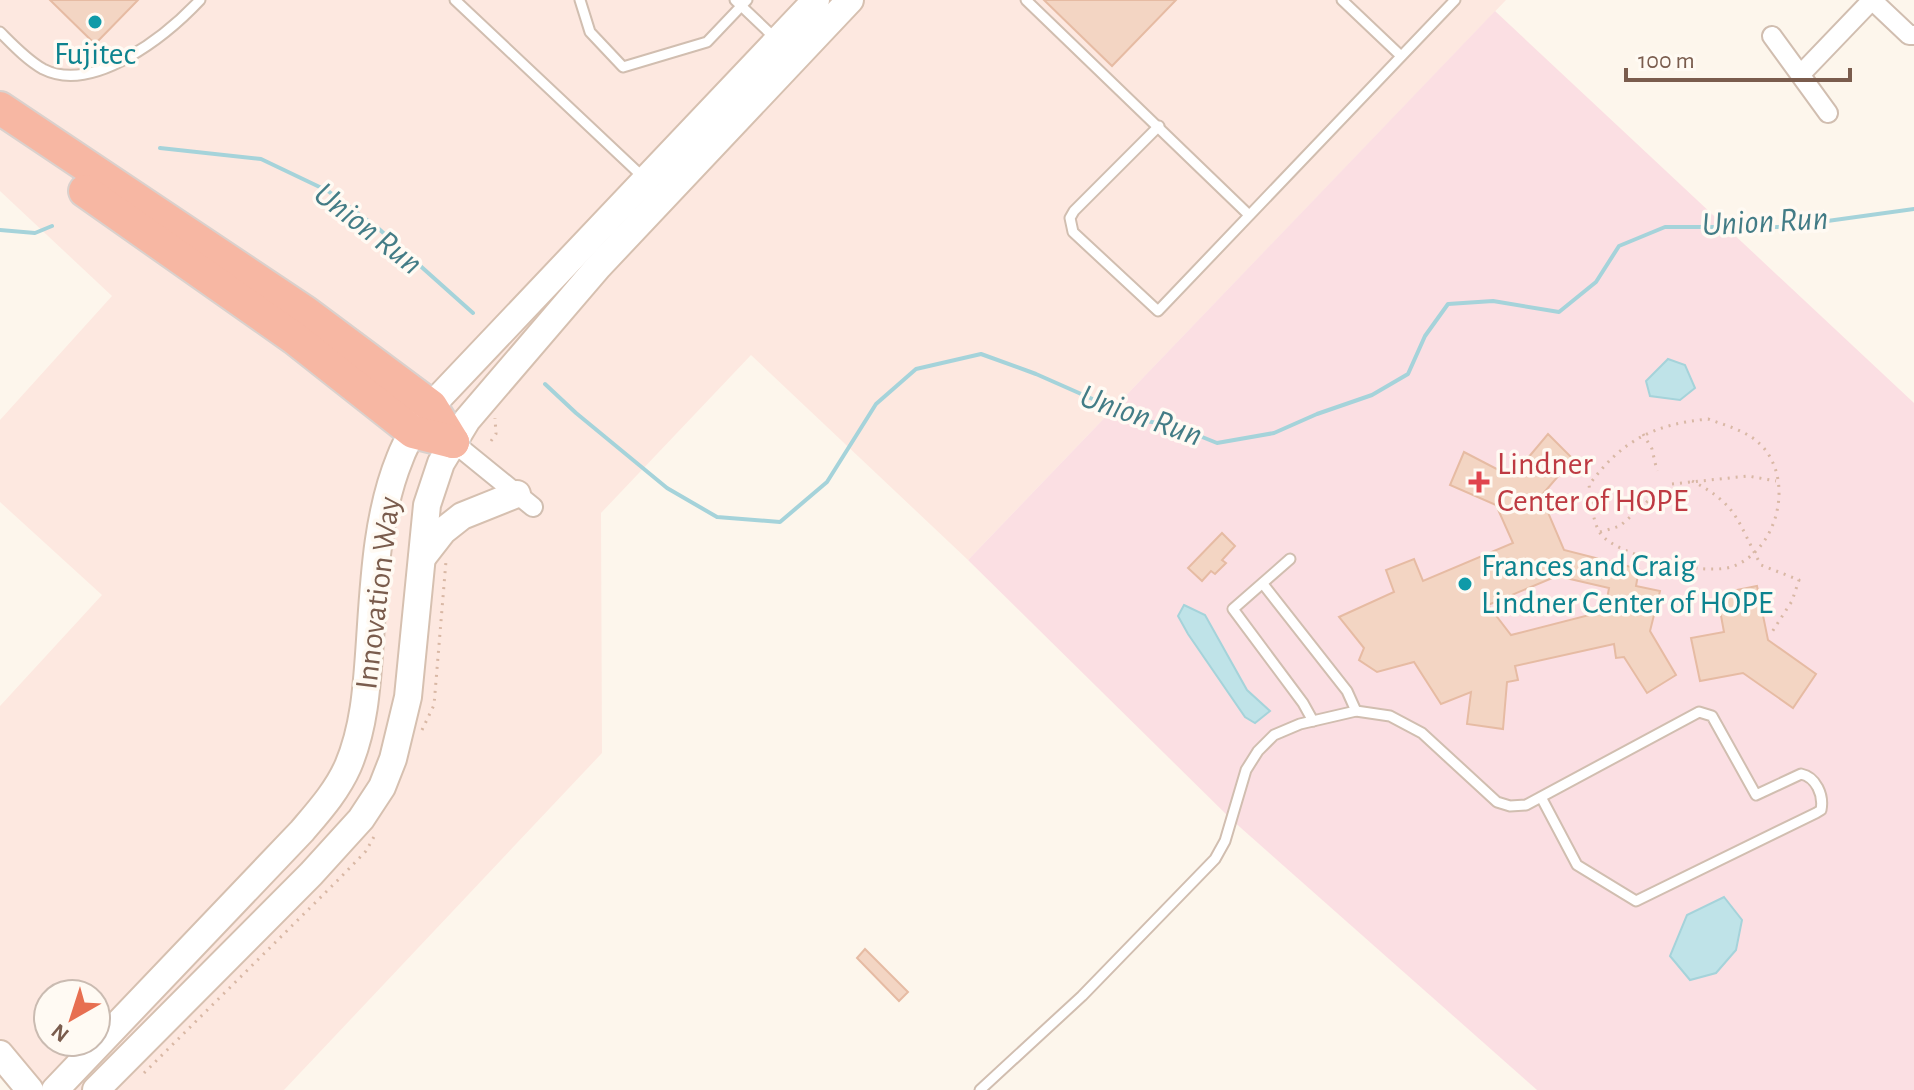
<svg xmlns="http://www.w3.org/2000/svg" width="1914" height="1090" font-family="'Alegreya Sans',sans-serif">
<style>
.commercial{fill:#fde8e0;fill-rule:evenodd}
.medical{fill:#fbdfe3}
.water{fill:#bfe3e8;stroke:#a5d3da;stroke-width:2}
.lines{fill:none;stroke-linecap:round;stroke-linejoin:round}
.stream{stroke:#a5d3da;stroke-width:4}
.building{fill:#f3d5c3;stroke:#e6bba3;stroke-width:2;fill-rule:evenodd}
.service-casing{stroke:#d1beb0;stroke-width:13}
.minor-casing{stroke:#d1beb0;stroke-width:22}
.secondary-casing{stroke:#d6c0b0;stroke-width:30}
.motorway-casing{stroke:#dad1cd;stroke-width:36}
.path{stroke:#d9b8a5;stroke-width:3;stroke-dasharray:2 6;stroke-linecap:butt}
.service{stroke:#fff;stroke-width:9}
.minor{stroke:#fff;stroke-width:18}
.secondary{stroke:#fff;stroke-width:26}
.motorway{stroke:#f7b7a3;stroke-width:32}
.culture-dot{fill:#0f9aa8;stroke:#fffaf3;stroke-width:3}
.health-dot{fill:#e0444e;stroke:#fffaf3;stroke-width:3}
.labels{text-anchor:middle;dominant-baseline:central;stroke-width:7;stroke-linejoin:round;paint-order:stroke}
.culture-label{font-size:32px;fill:#0d838f;stroke:#fffaf3}
.health-label{font-size:32px;fill:#be3a42;stroke:#fffaf3;text-anchor:start}
.street-label{font-size:32px;fill:#7a5c4d;stroke:#fffaf3}
.water-label{font-size:34px;font-style:italic;fill:#437c86;stroke:#fffaf3}
</style>
<rect width="100%" height="100%" fill="#fdf6ec"/>
<path class="commercial" d="M 0,0 L 1506,0 L 968,560 L 751,355 L 601,513 L 602,753 L 284,1090 L 30,1090 L 0,1054 L 0,706 L 102,595 L 0,502 L 0,420 L 112,296 L 0,191 ZM 48,994 L 96,994 L 96,1042 L 48,1042 Z"/>
<polygon class="medical" points="1495,11 1914,403 1914,1090 1537,1090 1232,820 968,560"/>
<g class="water">
<polygon points="1668,359 1685,365 1695,388 1680,400 1650,396 1646,381"/>
<polygon points="1184,605 1205,615 1247,690 1270,711 1255,723 1245,717 1188,634 1178,616"/>
<polygon points="1724,897 1742,920 1736,950 1716,973 1690,980 1670,956 1687,915"/>
</g>
<g class="lines">
<g class="stream">
<polyline points="160,148 261,159 328,191 379,229 473,313"/>
<polyline points="0,230 35,233 52,226"/>
<polyline points="545,384 576,413 667,488 717,517 780,522 827,482 876,404 916,369 981,354 1036,374 1140,420 1175,426 1217,443 1274,433 1317,414 1372,395 1408,374 1425,336 1448,304 1493,301 1559,312 1596,282 1619,246 1665,227 1784,227 1914,209"/>
</g>
</g>
<g class="building">
<polygon points="50,0 138,0 95,44"/>
<polygon points="1044,0 1176,0 1112,66"/>
<path d="M 1548,434 L 1573,459 L 1541,496 L 1564,550 L 1639,569 L 1636,586 L 1660,591 L 1650,631 L 1676,675 L 1647,693 L 1624,657 L 1616,658 L 1614,644 L 1515,666 L 1518,680 L 1507,682 L 1503,729 L 1467,724 L 1471,692 L 1441,704 L 1414,662 L 1377,672 L 1359,660 L 1364,648 L 1339,617 L 1394,592 L 1386,570 L 1414,559 L 1423,581 L 1513,543 L 1496,505 L 1450,485 L 1464,452 L 1512,477 ZM 1557,576 L 1609,588 L 1605,611 L 1511,635 L 1488,605 Z"/>
<polygon points="1222,533 1235,546 1222,560 1226,563 1215,574 1211,571 1202,581 1188,568"/>
<polygon points="1757,586 1768,640 1816,674 1793,708 1743,673 1700,681 1691,638 1724,632 1717,594"/>
<polygon points="865,949 908,992 899,1001 857,958"/>
</g>
<g class="lines">
<g class="service-casing">
<g id="service">
<polyline points="455,0 644,178"/>
<polyline points="580,0 590,32 623,67 707,42 747,0"/>
<polyline points="735,0 776,39"/>
<polyline points="1026,0 1249,215"/>
<polyline points="1342,0 1401,56"/>
<path d="M 0,32 C 13,45 27,60 43,69 C 94,95 168,34 200,0"/>
<polyline points="1159,126 1074,211 1070,218 1073,232 1158,311 1455,0"/>
<polyline points="1290,559 1233,609 1303,703 1313,721"/>
<polyline points="1263,584 1347,691 1356,711"/>
<path d="M 980,1090 L 1082,996 L 1215,859 L 1225,841 L 1246,770 L 1258,751 L 1274,735 L 1300,724 L 1356,711 L 1390,716 L 1422,733 L 1497,802 L 1510,806 L 1526,805 L 1699,712 L 1712,716 L 1756,795 L 1801,774 C 1816,777 1824,795 1821,810 L 1816,813 L 1636,901 L 1577,865 L 1541,797"/>
</g>
</g>
<g class="minor-casing">
<g id="minor">
<polyline points="1872,0 1909,35 1914,35"/>
<polyline points="1772,36 1828,113"/>
<polyline points="1801,74 1872,0"/>
<polyline points="453,442 533,507"/>
</g>
</g>
<g class="secondary-casing">
<g id="secondary">
<polyline points="422,558 443,531 462,516 517,494"/>
<polyline points="0,1054 30,1090"/>
<path d="M 55,1090 L 302,831 C 319,811 337,791 348,766 C 365,726 367,683 370,640 C 374,580 377,514 400,458 C 407,439 419,423 431,406 L 816,0"/>
<polyline points="96,1090 311,874 361,819 382,787 393,759 408,697 427,505 441,463 467,420 598,267 850,0"/>
</g>
</g>
<g class="motorway-casing">
<g id="motorway">
<polyline points="0,108 305,312 431,406 453,442"/>
<polyline points="85,191 294,338 413,432 453,442"/>
</g>
</g>
<g class="path">
<path d="M 1708,419 C 1727,426 1748,431 1762,446 C 1795,482 1777,549 1734,566 C 1707,577 1617,557 1600,533 C 1592,520 1591,499 1589,485 C 1621,441 1654,424 1708,419 Z"/>
<polyline points="1643,434 1652,449 1657,471"/>
<polyline points="491,441 496,434 495,418"/>
<path d="M 1692,481 C 1739,505 1737,522 1761,565 L 1799,580 L 1792,601 L 1772,632"/>
<polyline points="1672,484 1748,476 1776,481"/>
<polyline points="1600,532 1620,526 1649,500"/>
<polyline points="422,730 434,705 446,561"/>
<polyline points="144,1073 339,879 366,851 375,835"/>
</g>
<use href="#service" class="service"/>
<use href="#minor" class="minor"/>
<use href="#secondary" class="secondary"/>
<use href="#motorway" class="motorway"/>
</g>
<g class="culture-dot">
<circle cx="95" cy="22" r="8"/>
<circle cx="1465" cy="584" r="8"/>
</g>
<path class="health-dot" d="M1475 470h8v8h8v8h-8v8h-8v-8h-8v-8h8z"/>
<g class="labels">
<g class="culture-label">
<text x="95" y="54">Fujitec</text>
<text x="1481" y="566" text-anchor="start">Frances and Craig<tspan x="1481" dy="37">Lindner Center of HOPE</tspan></text>
</g>
<g class="health-label">
<text x="1497" y="464">Lindner<tspan x="1497" dy="37">Center of HOPE</tspan></text>
</g>
<g class="street-label">
<text transform="translate(378 593) rotate(-83)">Innovation Way</text>
</g>
<g class="water-label">
<text transform="translate(1765 222) rotate(-3)">Union Run</text>
<text transform="translate(368 229) rotate(38)">Union Run</text>
<text transform="translate(1141 416) rotate(19)">Union Run</text>
</g>
</g>
<g transform="translate(72 1018) rotate(219)"><circle r="38" fill="#fffaf3" stroke="#cabbb1" stroke-width="2"/>
<path d="M0-6L14 30L0 20L-14 30Z" fill="#e76f51"/>
<text y="-12" font-size="22" font-weight="bold" text-anchor="middle" fill="#7a5c4d">N</text>
</g>
<path d="M1626 68v12h224v-12" fill="none" stroke="#7a5c4d" stroke-width="4"/>
<text x="1638" y="68" font-size="24" fill="#7a5c4d" stroke="#fffaf3" stroke-width="6" paint-order="stroke">100 m</text>
</svg>
